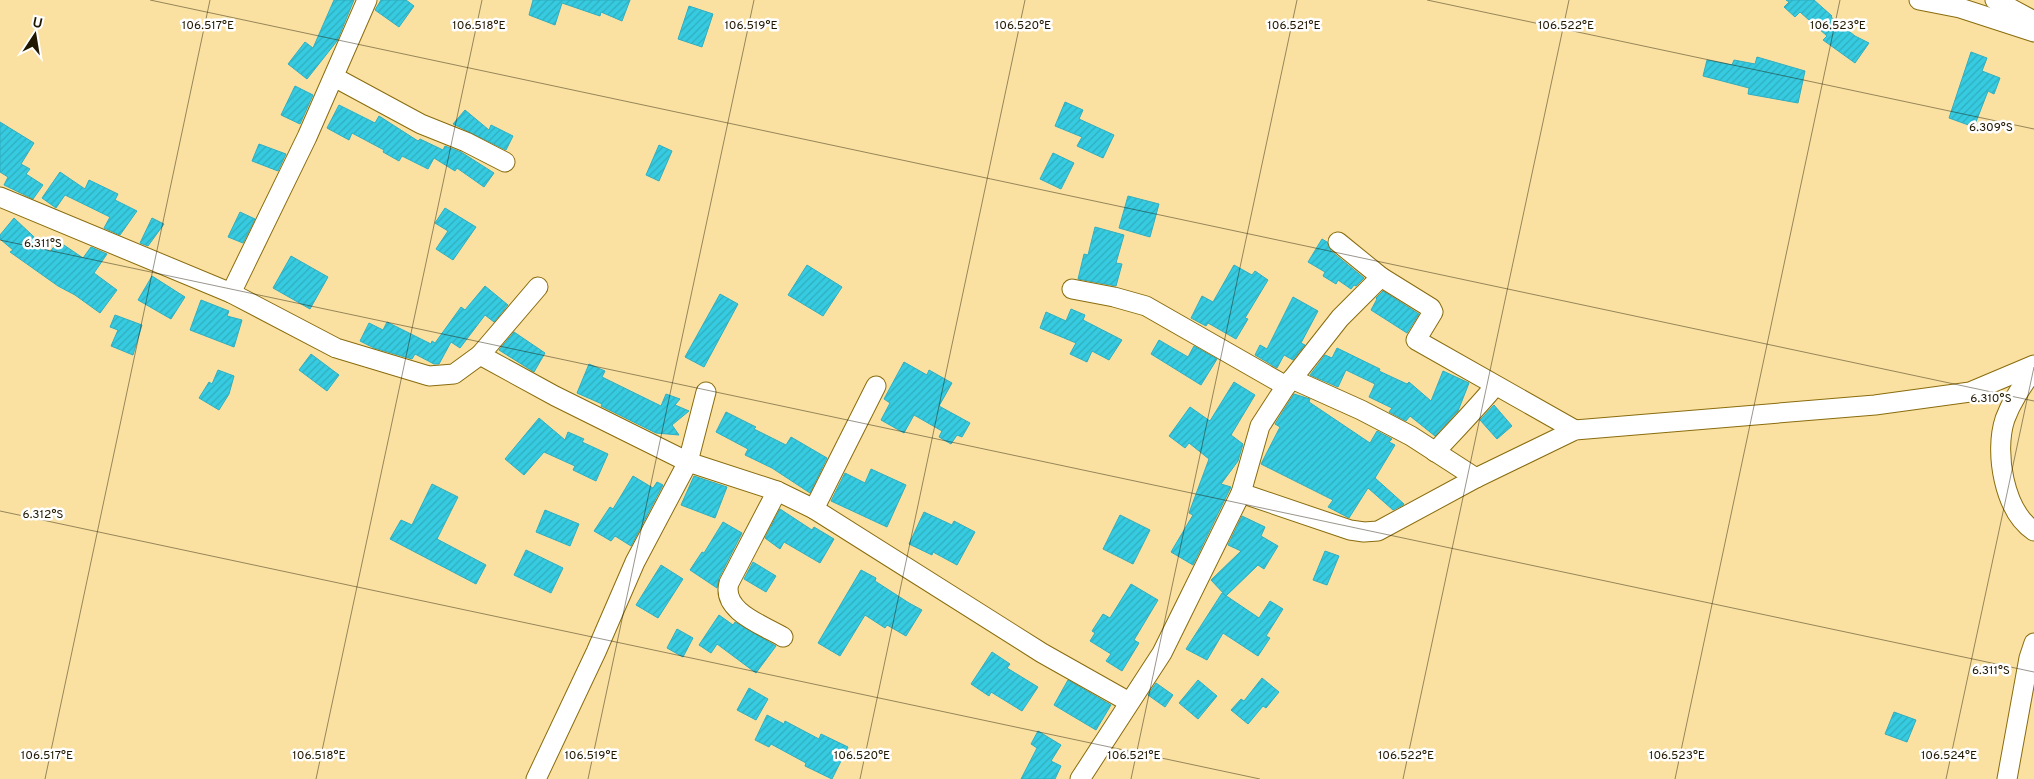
<svg xmlns="http://www.w3.org/2000/svg" width="2034" height="779" font-family="Overpass,sans-serif">
<style>
.building{fill:url(#building-hatch);stroke:#31aec0}
.lines{fill:none;stroke-linecap:round;stroke-linejoin:round}
.street-casing{stroke:#896c0d;stroke-width:21}
.street{stroke:#fff;stroke-width:19}
.ticks{fill:none;stroke:#201700;stroke-width:1;stroke-opacity:0.45}
.ticks-label{font-size:12px;text-anchor:middle;fill:#201700;stroke:#fff;stroke-width:5;stroke-linejoin:round;paint-order:stroke}
</style>
<defs>
<pattern id="building-hatch" width="6" height="6" patternUnits="userSpaceOnUse" patternTransform="scale(1.25)"><rect width="6" height="6" fill="#36cbe1"/><path d="M-1 1l2-2M0 6l6-6M5 7l2-2" fill="none" stroke="#2faebf"/></pattern>
</defs>
<rect width="100%" height="100%" fill="#fae1a1"/>
<g class="building">
<polygon points="334,0 354,0 337,41 307,79 288,64 305,42 313,48"/>
<polygon points="381,0 406,0 414,6 399,27 375,10"/>
<polygon points="533,0 630,0 622,21 601,12 600,16 562,3 555,25 529,15"/>
<polygon points="1786,0 1814,0 1832,16 1831,17 1855,36 1869,43 1855,63 1823,40 1827,36 1800,12 1795,17 1784,7 1789,2"/>
<polygon points="689,6 713,14 702,47 678,39"/>
<polygon points="1971,52 1987,58 1982,71 2000,78 1994,94 1988,91 1974,127 1949,118"/>
<polygon points="1757,57 1805,71 1798,103 1748,94 1749,88 1703,76 1707,60 1732,65 1734,60 1755,64"/>
<polygon points="295,86 313,95 300,124 281,115"/>
<polygon points="1065,102 1083,110 1079,119 1114,135 1103,158 1077,146 1082,137 1055,126"/>
<polygon points="339,105 375,123 379,116 418,141 420,139 443,150 445,146 461,152 494,173 484,187 457,168 455,171 434,158 428,169 402,156 399,161 383,152 384,150 352,133 349,140 327,128"/>
<polygon points="465,110 489,130 491,125 513,136 506,150 453,124"/>
<polygon points="0,122 34,143 21,164 30,169 26,174 43,185 33,199 4,185 8,177 0,172"/>
<polygon points="259,144 286,154 278,171 252,161"/>
<polygon points="659,145 672,151 659,181 646,175"/>
<polygon points="1053,153 1074,163 1061,189 1040,179"/>
<polygon points="60,172 85,189 89,180 118,194 115,200 137,211 120,235 104,228 110,217 65,195 56,208 42,198"/>
<polygon points="1128,196 1159,204 1150,237 1119,228"/>
<polygon points="445,208 476,227 453,260 436,249 448,231 435,223"/>
<polygon points="240,212 255,219 243,243 228,237"/>
<polygon points="14,218 50,252 58,241 83,258 91,247 107,254 94,273 117,290 100,313 75,295 58,286 10,252 13,250 0,239 0,235"/>
<polygon points="152,218 164,224 148,246 140,243"/>
<polygon points="1095,227 1124,235 1116,263 1122,264 1116,286 1078,279 1084,254 1088,255"/>
<polygon points="1322,239 1327,242 1331,251 1364,278 1356,286 1354,285 1351,289 1338,280 1336,284 1323,276 1325,272 1308,262"/>
<polygon points="291,256 328,277 310,309 273,288"/>
<polygon points="807,265 842,287 823,316 788,295"/>
<polygon points="1234,265 1252,275 1255,271 1268,280 1245,318 1248,319 1236,339 1208,323 1206,326 1191,318 1202,296 1213,302"/>
<polygon points="152,276 185,297 171,319 138,300"/>
<polygon points="485,286 508,305 494,322 485,315 460,348 451,342 439,364 434,364 415,354 412,359 374,348 360,341 369,323 383,330 387,322 431,344 432,341 435,343 461,307 465,310"/>
<polygon points="1383,291 1419,314 1407,333 1371,310 1377,299 1376,298"/>
<polygon points="720,294 738,304 704,367 685,357"/>
<polygon points="1293,297 1318,311 1301,343 1305,345 1293,360 1284,355 1277,368 1255,355 1260,345 1267,349"/>
<polygon points="201,300 229,311 227,316 242,320 234,347 190,330"/>
<polygon points="1071,309 1085,315 1083,320 1122,340 1109,360 1092,351 1087,362 1070,354 1076,343 1040,328 1046,312 1066,321"/>
<polygon points="115,315 142,325 133,355 111,346 118,330 110,327"/>
<polygon points="514,332 545,353 534,372 499,350"/>
<polygon points="1159,340 1188,357 1194,346 1217,359 1201,385 1151,354"/>
<polygon points="1337,348 1380,369 1379,371 1407,384 1409,382 1431,401 1443,371 1469,383 1458,411 1435,436 1410,416 1406,421 1389,412 1392,408 1369,397 1375,384 1346,370 1338,387 1310,375 1325,355 1332,358"/>
<polygon points="311,354 339,375 327,391 299,370"/>
<polygon points="904,362 927,375 929,370 952,383 939,406 970,423 962,437 957,435 951,444 939,437 942,431 914,415 904,433 881,420 890,403 884,399"/>
<polygon points="589,364 605,371 602,377 661,406 666,394 680,399 675,405 689,411 672,425 679,435 656,433 601,406 602,404 577,393"/>
<polygon points="218,370 234,376 229,394 219,410 199,398 209,382 212,384"/>
<polygon points="1234,382 1255,395 1231,435 1243,444 1238,461 1221,484 1231,487 1229,491 1193,565 1171,552 1193,515 1189,513 1209,459 1189,443 1185,448 1169,436 1190,407 1210,421"/>
<polygon points="1294,394 1310,399 1309,402 1370,443 1377,431 1392,439 1389,442 1395,445 1375,478 1404,504 1403,505 1393,510 1368,488 1349,518 1328,507 1333,500 1261,464 1280,427 1275,424"/>
<polygon points="1494,405 1512,426 1497,439 1480,420"/>
<polygon points="726,412 756,427 754,429 786,445 791,437 827,458 810,493 772,468 745,455 748,449 716,432"/>
<polygon points="539,418 565,440 568,432 584,439 582,442 608,454 596,481 573,470 575,466 544,452 524,475 505,459"/>
<polygon points="871,469 906,485 887,527 831,501 845,473 865,483"/>
<polygon points="633,476 653,488 657,482 663,485 631,546 615,536 611,541 594,531 610,507 613,509"/>
<polygon points="694,476 727,487 715,518 681,505"/>
<polygon points="432,484 458,497 437,539 486,565 476,584 390,539 401,520 412,525"/>
<polygon points="780,509 812,530 814,527 834,539 820,563 784,542 780,549 765,538"/>
<polygon points="545,510 579,524 570,546 536,532"/>
<polygon points="924,512 952,525 954,521 975,532 957,565 933,552 932,555 909,544"/>
<polygon points="1120,515 1150,530 1133,564 1103,549"/>
<polygon points="1242,516 1265,527 1261,536 1278,546 1264,569 1258,565 1226,596 1211,580 1241,551 1228,545"/>
<polygon points="723,522 742,533 719,578 717,588 690,570 702,552 704,553"/>
<polygon points="526,550 563,568 551,593 514,575"/>
<polygon points="1325,551 1339,556 1327,585 1313,580"/>
<polygon points="753,562 776,576 766,592 744,579"/>
<polygon points="661,565 683,579 658,618 636,605"/>
<polygon points="861,570 876,578 875,581 909,603 922,610 906,636 887,625 885,628 865,615 840,656 818,643"/>
<polygon points="1131,584 1158,600 1134,640 1139,643 1122,671 1106,661 1111,654 1090,641 1095,633 1092,631 1103,614 1110,618"/>
<polygon points="1222,593 1259,618 1270,601 1283,609 1266,636 1270,638 1258,656 1223,633 1207,660 1186,649"/>
<polygon points="719,615 733,625 735,622 776,646 756,673 717,644 711,653 699,645"/>
<polygon points="677,629 693,638 683,657 667,648"/>
<polygon points="992,652 1010,664 1007,668 1038,687 1022,711 991,692 989,696 971,684"/>
<polygon points="1262,678 1279,692 1266,708 1263,706 1248,724 1231,710 1241,699 1244,701"/>
<polygon points="1068,680 1111,705 1096,730 1054,705"/>
<polygon points="1198,680 1217,696 1198,719 1179,703"/>
<polygon points="1156,683 1173,695 1165,707 1148,695"/>
<polygon points="749,688 768,699 756,720 737,710"/>
<polygon points="1894,712 1916,720 1907,742 1885,734"/>
<polygon points="767,715 784,724 785,721 819,739 821,734 848,747 832,779 805,766 806,763 771,744 769,747 755,740"/>
<polygon points="1038,731 1061,745 1051,761 1061,766 1055,779 1021,779 1037,748 1031,744"/>
</g>
<g class="lines">
<g class="street-casing">
<g id="street">
<polyline points="1919,0 1960,8 2034,32"/>
<polyline points="1995,0 2034,21"/>
<polyline points="334,77 421,124 466,142 505,162"/>
<polyline points="0,197 231,293 336,348 429,376 454,374 480,355"/>
<polyline points="1338,242 1381,277 1431,308 1433,312 1416,340 1575,430"/>
<polyline points="538,287 480,355 555,396 688,462 777,491 814,509 1042,653 1129,702"/>
<polyline points="1072,289 1114,297 1146,306 1286,386 1292,379 1361,410 1411,436 1476,478"/>
<polyline points="231,293 307,137 367,0"/>
<path d="M 2034,369 C 2023,385 2012,400 2005,419 C 1994,452 2004,511 2034,531"/>
<polyline points="1292,379 1340,318 1381,277"/>
<path d="M 1435,452 C 1455,430 1476,409 1495,386"/>
<path d="M 777,491 L 729,583 C 721,611 763,625 783,637"/>
<polyline points="1241,493 1350,530 1364,532 1378,531 1476,478 1575,430 1875,405 1970,392 2034,365"/>
<polyline points="814,509 876,386"/>
<polyline points="536,779 596,652 635,562 688,462 706,392"/>
<polyline points="1080,779 1162,653 1241,493 1260,426 1286,386"/>
<polyline points="2007,779 2029,658 2034,643"/>
</g>
</g>
<use href="#street" class="street"/>
</g>
<path class="ticks" d="M 150,0 L 2034,401M 1427,0 L 2034,129M 0,240 L 2034,672M 0,511 L 1260,779M 45,779 L 210,0M 316,779 L 482,0M 588,779 L 754,0M 860,779 L 1025,0M 1131,779 L 1297,0M 1403,779 L 1569,0M 1675,779 L 1840,0M 1946,779 L 2034,367"/>
<g class="ticks-label">
<text x="208" y="29">106.517°E</text>
<text x="479" y="29">106.518°E</text>
<text x="751" y="29">106.519°E</text>
<text x="1023" y="29">106.520°E</text>
<text x="1294" y="29">106.521°E</text>
<text x="1566" y="29">106.522°E</text>
<text x="1838" y="29">106.523°E</text>
<text x="1991" y="131">6.309°S</text>
<text x="43" y="247">6.311°S</text>
<text x="1991" y="402">6.310°S</text>
<text x="43" y="518">6.312°S</text>
<text x="1991" y="674">6.311°S</text>
<text x="47" y="759">106.517°E</text>
<text x="319" y="759">106.518°E</text>
<text x="591" y="759">106.519°E</text>
<text x="862" y="759">106.520°E</text>
<text x="1134" y="759">106.521°E</text>
<text x="1406" y="759">106.522°E</text>
<text x="1677" y="759">106.523°E</text>
<text x="1949" y="759">106.524°E</text>
</g>
<g transform="translate(35 35) rotate(12)" stroke="#ffffff" stroke-width="4" paint-order="stroke">
<path d="M0-4L9 19L0 12L-9 19Z" fill="#201700"/>
<text y="-8" font-size="14" font-weight="bold" text-anchor="middle" fill="#201700">U</text>
</g>
</svg>
